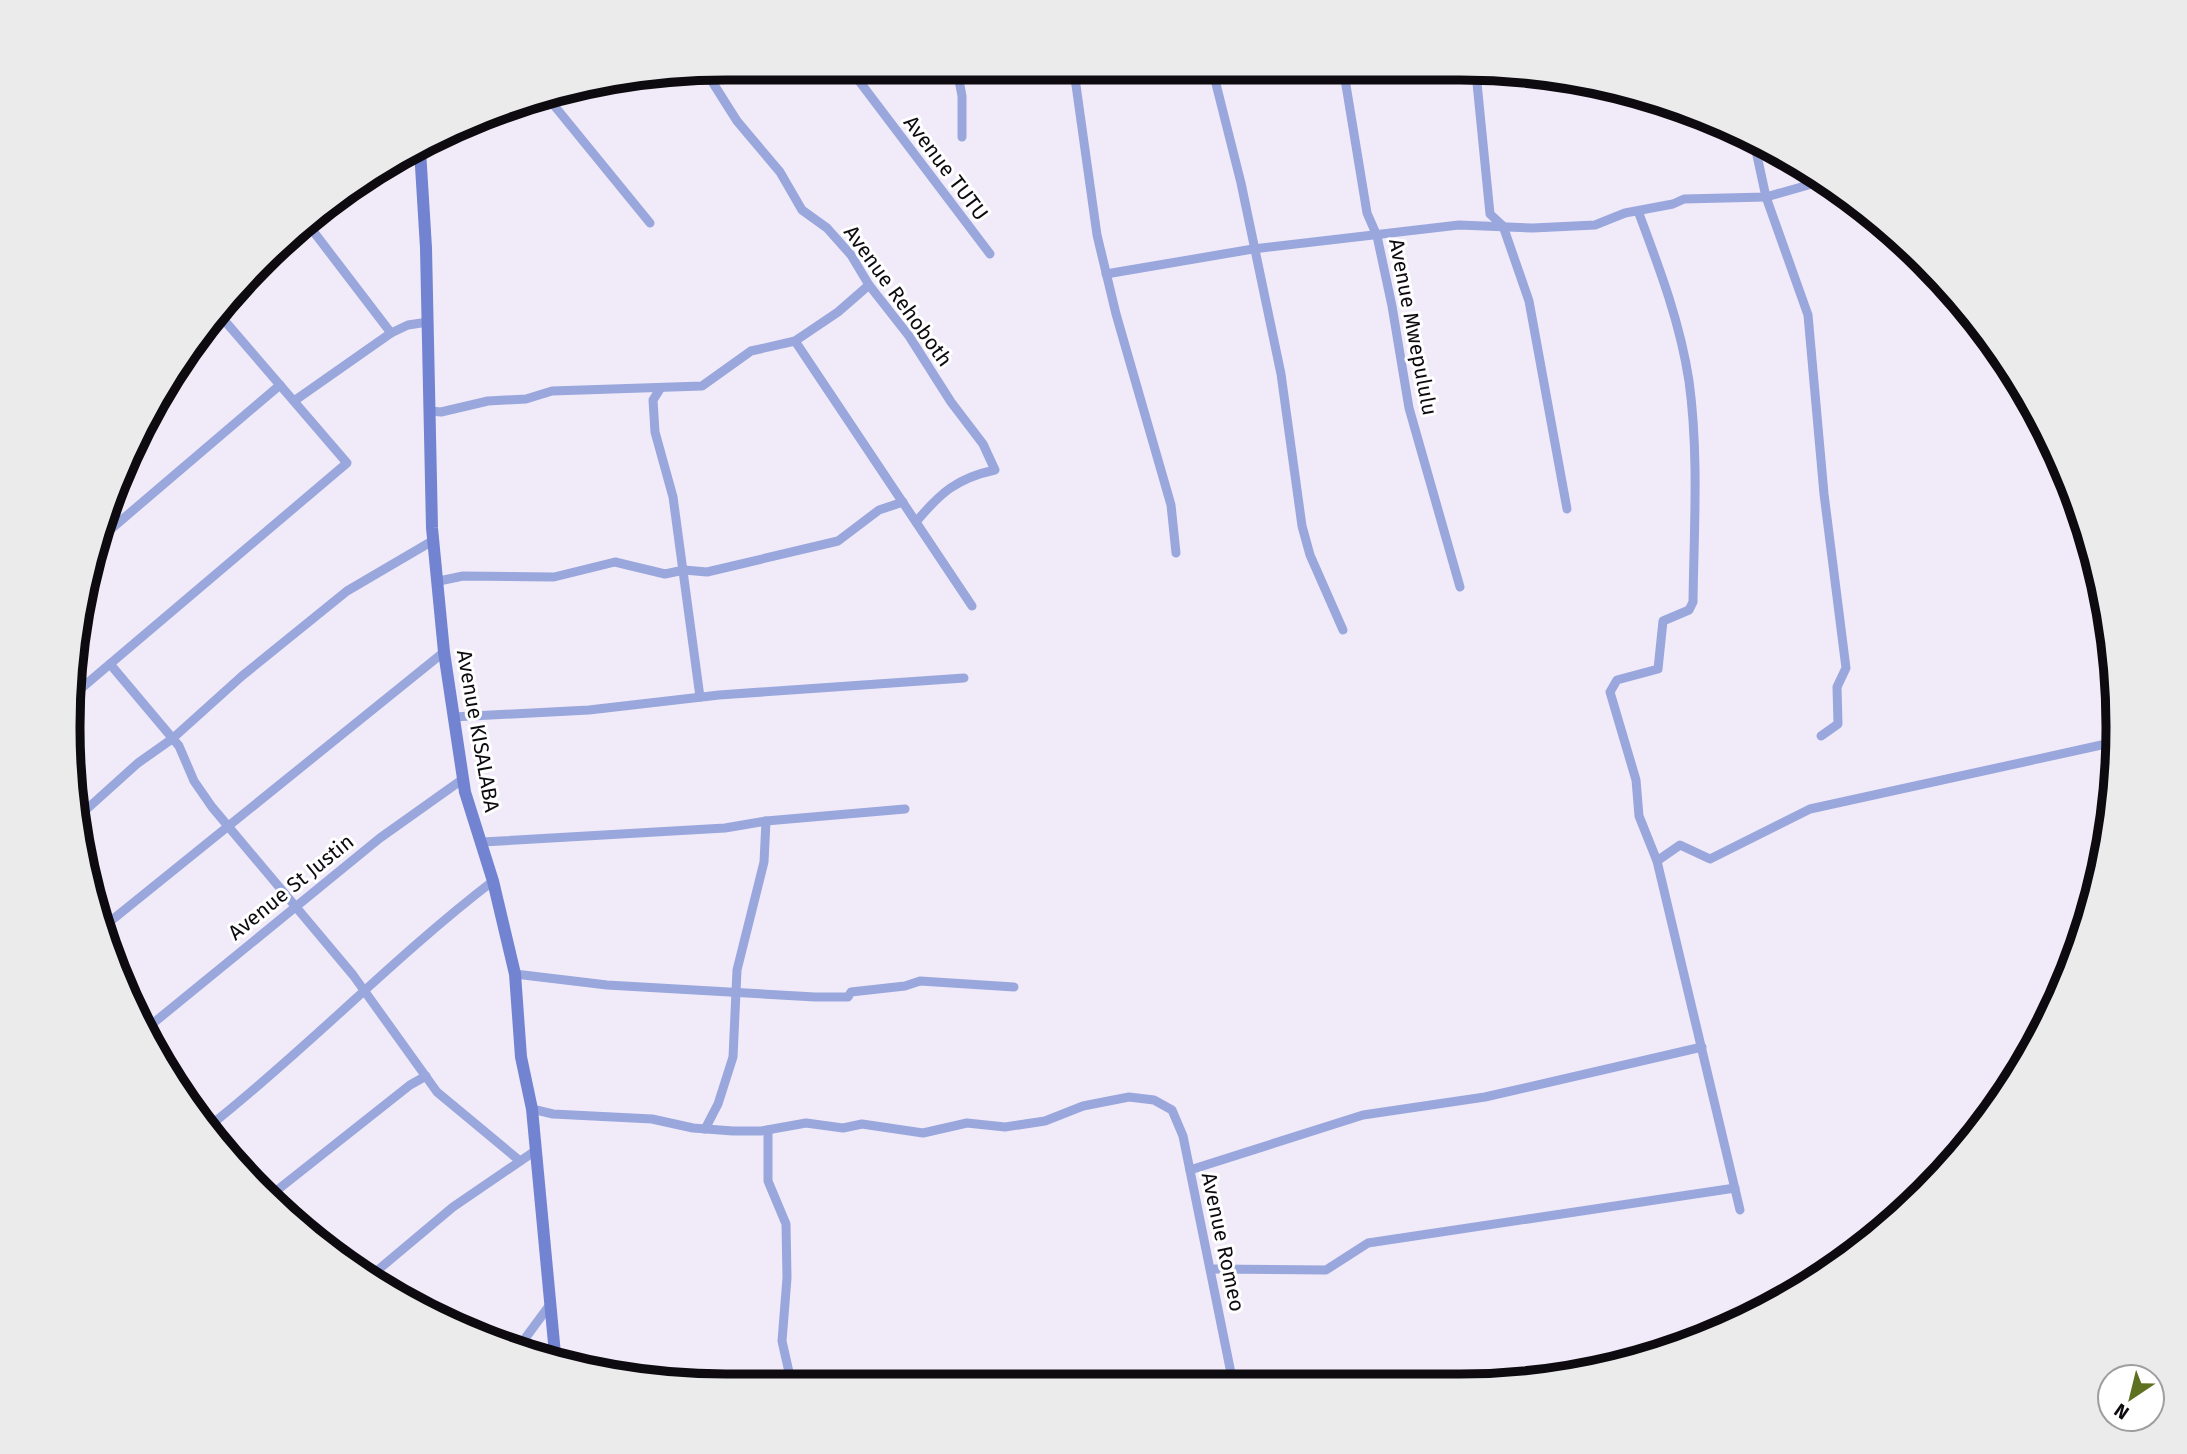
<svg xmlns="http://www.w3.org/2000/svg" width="2187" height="1454" font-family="'Fira Sans',sans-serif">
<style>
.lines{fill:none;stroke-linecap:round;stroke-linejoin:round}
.street{stroke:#99a7dd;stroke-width:9}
.secondary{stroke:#7283d2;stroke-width:12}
.labels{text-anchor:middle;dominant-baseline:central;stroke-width:6;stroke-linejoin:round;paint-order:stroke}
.street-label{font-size:21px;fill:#0e0b10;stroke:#fff}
.rim{fill:none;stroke:#0e0b10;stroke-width:9}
</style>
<rect width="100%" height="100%" fill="#f1eaf9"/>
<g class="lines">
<g class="street">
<polyline points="850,69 990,254"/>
<polyline points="957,70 962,96 962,137"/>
<polyline points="1074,71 1097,235 1116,314 1171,505 1176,553"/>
<path d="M 706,72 L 737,121 L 780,172 L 802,210 L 827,228 L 851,255 L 869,285 L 909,336 L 951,402 L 983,444 L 995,470 C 957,478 940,493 916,522"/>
<polyline points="1213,72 1241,183 1281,374 1302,526 1310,555 1343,630"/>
<polyline points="1344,73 1367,213 1377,236 1392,306 1409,408 1460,587"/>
<polyline points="1476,73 1490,214 1503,226 1529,301 1567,509"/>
<polyline points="548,98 650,223"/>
<polyline points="1753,137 1766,197 1808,315 1824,494 1846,668 1837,687 1838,724 1821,736"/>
<path d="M 1638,211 C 1659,267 1680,322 1689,381 C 1699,454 1694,529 1693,602 L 1689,610 L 1663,621 L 1658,669 L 1617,680 L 1610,692 L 1636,780 L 1639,816 L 1657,861 L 1740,1210"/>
<polyline points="310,227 391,333"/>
<polyline points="1106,274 1253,249 1459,225 1533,228 1595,225 1625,213 1673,204 1684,199 1766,197 1819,182"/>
<polyline points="795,341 972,606"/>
<polyline points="660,389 653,400 655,432 673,497 700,697"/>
<polyline points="294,401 391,333 408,325 428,322"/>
<polyline points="430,411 441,412 488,401 526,399 552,391 702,386 751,351 795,341 838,312 869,285"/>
<polyline points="104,535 280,385"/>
<polyline points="439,581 463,576 554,577 615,562 665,574 684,570 707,572 838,541 879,510 903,502"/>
<polyline points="110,664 179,746 194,781 212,807 353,975 437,1092 520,1161"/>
<polyline points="71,697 347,463 218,313"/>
<polyline points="453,717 589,710 719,695 964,678"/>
<polyline points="78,817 138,763 172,739 242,676 347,591 434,540"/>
<polyline points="482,842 725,828 766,821 905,809"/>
<polyline points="1657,861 1680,845 1710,859 1810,809 2115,742"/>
<polyline points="107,924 444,652"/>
<polyline points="515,974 607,985 815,997 848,997 851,992 905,986 920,981 1014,987"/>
<polyline points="146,1029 380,838 463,779"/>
<polyline points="532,1109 553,1114 652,1119 693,1128 733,1131 761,1131 806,1123 843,1128 862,1124 923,1133 967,1123 1005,1127 1045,1121 1083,1106 1129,1097 1154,1100 1172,1110 1183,1136 1233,1383"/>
<path d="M 212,1124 C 309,1047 394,957 493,881"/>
<polyline points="705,1129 718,1104 733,1057 737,970 764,862 766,821"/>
<polyline points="768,1130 768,1181 786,1224 787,1278 782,1341 791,1381"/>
<polyline points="1190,1170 1363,1115 1485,1097 1702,1047"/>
<polyline points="271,1195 410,1085 426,1076"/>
<polyline points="1212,1269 1326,1270 1368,1243 1735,1188"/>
<polyline points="372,1275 453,1207 535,1151"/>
<polyline points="521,1344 549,1306"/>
<polyline points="604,1369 740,1381"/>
</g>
<polyline class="secondary" points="420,150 426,248 432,528 444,652 465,792 493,881 515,974 521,1057 532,1109 555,1354"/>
</g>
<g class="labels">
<g class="street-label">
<text transform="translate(946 168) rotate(53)">Avenue TUTU</text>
<text transform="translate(898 296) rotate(54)">Avenue Rehoboth</text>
<text transform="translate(1413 327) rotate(79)">Avenue Mwepululu</text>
<text transform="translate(478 731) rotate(80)">Avenue KISALABA</text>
<text transform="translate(291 887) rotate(-39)">Avenue St Justin</text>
<text transform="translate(1223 1242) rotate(78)">Avenue Romeo</text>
</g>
</g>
<path d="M0 0H2187V1454H0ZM726 80H1460A646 646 0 0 1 2106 726V728A646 646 0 0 1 1460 1374H726A646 646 0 0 1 80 728V726A646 646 0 0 1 726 80Z" fill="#ecebec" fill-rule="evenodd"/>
<path class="rim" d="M726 80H1460A646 646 0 0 1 2106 726V728A646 646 0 0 1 1460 1374H726A646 646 0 0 1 80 728V726A646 646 0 0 1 726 80Z"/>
<g transform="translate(2131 1398) rotate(215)"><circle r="33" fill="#ffffff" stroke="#9f9d9f" stroke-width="2"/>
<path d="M0-5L12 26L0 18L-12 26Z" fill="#5d7121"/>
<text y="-10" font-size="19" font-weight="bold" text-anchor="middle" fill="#0e0b10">N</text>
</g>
</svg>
